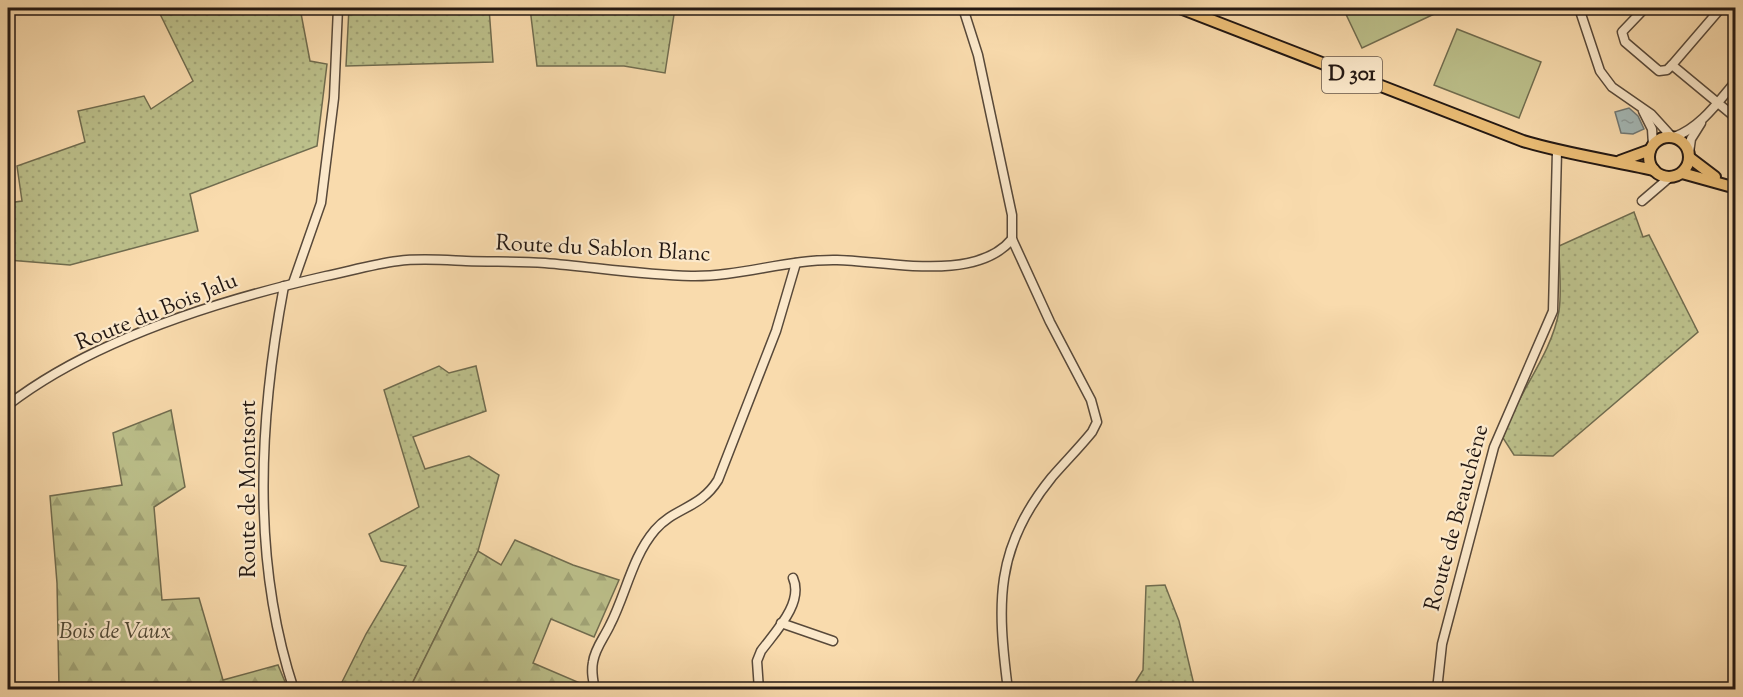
<svg xmlns="http://www.w3.org/2000/svg" width="1743" height="697" font-family="'Sorts Mill Goudy',serif">
<style>
.grass{fill:url(#grass-dots);stroke:#706c4f;stroke-width:1.5}
.forest{fill:url(#forest-firs);stroke:#706c4f;stroke-width:1.5}
.pitch{fill:#bcc08b;stroke:#706c4f;stroke-width:1.5}
.water{fill:url(#water-ripples);stroke:#707875;stroke-width:1.5}
.lines{fill:none;stroke-linecap:round;stroke-linejoin:round}
.minor-casing{stroke:#58493a;stroke-width:11}
.major-casing{stroke:#231813;stroke-width:14}
.minor{stroke:#fbe8ca;stroke-width:8}
.major{stroke:#ecbe76;stroke-width:10}
.labels{text-anchor:middle;dominant-baseline:central;stroke-width:4.5;stroke-linejoin:round;paint-order:stroke}
.shield{fill:#fbe8ca;stroke:#64564a;stroke-width:1.5}
.shield-label{font-size:21px;font-weight:bold;fill:#231813}
.street-label{font-size:22px;fill:#231813;stroke:#fbe8ca}
.park-label{font-size:22px;font-style:italic;fill:#514a37;stroke:#fbe8ca}
</style>
<defs>
<pattern id="grass-dots" width="8" height="8" patternUnits="userSpaceOnUse" patternTransform="scale(1.5)"><rect width="8" height="8" fill="#bcc08b"/><path d="M2 2h.1M6 6h.1" fill="none" stroke="#a1a477" stroke-width="1.8" stroke-linecap="round"/></pattern>
<pattern id="forest-firs" width="22" height="20" patternUnits="userSpaceOnUse" patternTransform="scale(1.5)"><rect width="22" height="20" fill="#bcc08b"/><path d="M5 1l3.5 6h-7zM16 11l3.5 6h-7z" fill="#a1a477"/></pattern>
<pattern id="water-ripples" width="26" height="14" patternUnits="userSpaceOnUse" patternTransform="scale(1.5)"><rect width="26" height="14" fill="#a4b8b6"/><path d="M2 4q2-2 4 0t4 0M15 11q2-2 4 0t4 0" fill="none" stroke="#8d9d9c"/></pattern>
</defs>
<rect width="100%" height="100%" fill="#f9dbad"/>
<filter id="stains"><feTurbulence type="fractalNoise" baseFrequency=".00333" numOctaves="4"/><feColorMatrix values="0 0 0 0 .2 0 0 0 0 .09 0 0 0 0 .02 0 0 0 .5 -.17"/></filter>
<radialGradient id="worn" r=".72"><stop offset=".6" stop-color="#630" stop-opacity="0"/><stop offset="1" stop-color="#630" stop-opacity=".3"/></radialGradient>
<g class="grass">
<polygon points="169,8 300,8 310,61 327,64 317,146 190,194 198,231 70,265 8,260 8,203 22,201 17,166 85,142 78,111 144,96 151,109 193,81 159,12"/>
<polygon points="349,8 489,8 493,62 346,66"/>
<polygon points="530,8 675,8 665,73 624,66 537,66"/>
<path d="M 1634,212 L 1643,237 L 1649,235 L 1698,332 L 1553,456 L 1514,455 L 1503,438 C 1516,394 1551,357 1559,311 C 1562,291 1559,267 1559,246 Z"/>
<polygon points="439,366 449,373 476,366 486,411 413,437 425,469 469,456 499,475 478,551 411,686 413,689 338,690 366,634 406,566 381,561 369,534 419,507 384,390"/>
<polygon points="1165,585 1179,621 1195,689 1131,689 1143,670 1146,586"/>
</g>
<g class="forest">
<polygon points="171,410 185,487 154,507 162,600 199,598 223,680 278,665 288,689 59,689 57,583 50,496 122,485 113,433"/>
<polygon points="515,540 573,565 619,580 594,637 551,619 533,663 587,686 588,689 480,689 469,683 465,689 413,689 411,686 478,551 501,565"/>
</g>
<g class="pitch">
<polygon points="1343,8 1447,8 1362,48"/>
<polygon points="1457,29 1541,62 1519,118 1434,85"/>
</g>
<polygon class="water" points="1629,108 1638,116 1644,129 1633,134 1621,133 1615,112"/>
<g class="lines">
<g class="minor-casing">
<g id="minor">
<path d="M 963,8 L 978,55 L 1012,215 L 1012,239 L 1050,322 L 1091,400 L 1097,422 L 1092,432 C 1079,448 1065,462 1052,477 C 994,548 997,604 1008,690"/>
<polyline points="1579,8 1600,71 1612,87 1651,114 1671,136"/>
<polyline points="1645,8 1622,32 1625,42 1659,71 1667,70 1672,65 1721,8"/>
<polyline points="1672,65 1736,118"/>
<polyline points="1643,111 1652,129 1653,145"/>
<path d="M 1674,137 C 1700,128 1718,102 1736,81"/>
<polyline points="1689,153 1691,139 1701,123"/>
<polyline points="1642,201 1670,177"/>
<polyline points="293,283 321,203 334,98 338,8"/>
<path d="M 284,286 C 259,419 251,560 294,690"/>
<path d="M 8,405 C 95,338 220,300 326,276 C 350,271 374,264 398,261 C 420,258 444,260 466,261 C 492,262 519,261 545,263 C 593,267 642,275 691,276 C 740,277 787,259 837,260 C 887,261 976,283 1012,239"/>
<polyline points="781,623 833,641"/>
<path d="M 595,690 C 593,680 591,672 593,662 C 595,648 604,638 610,625 C 626,594 632,557 655,530 C 675,507 700,509 718,480 L 776,331 L 796,263"/>
<path d="M 759,690 L 757,661 L 761,651 C 775,632 804,603 793,578"/>
<polyline points="1437,690 1442,644 1494,447 1553,311 1557,151"/>
</g>
</g>
<g class="major-casing">
<g id="major">
<path d="M 1180,8 L 1523,141 C 1566,154 1610,160 1654,170"/>
<circle cx="1669" cy="157" r="20"/>
<polyline points="1690,158 1715,177"/>
<polyline points="1620,161 1650,150"/>
<polyline points="1682,173 1736,188"/>
</g>
</g>
<use href="#minor" class="minor"/>
<use href="#major" class="major"/>
</g>
<g class="labels">
<rect class="shield" x="1322" y="57" width="60" height="36" rx="4.5"/>
<g class="shield-label">
<text x="1352" y="75">D 301</text>
</g>
<g class="street-label">
<text transform="translate(603 250) rotate(3)">Route du Sablon Blanc</text>
<text transform="translate(157 313) rotate(-22)">Route du Bois Jalu</text>
<text transform="translate(250 489) rotate(-90)">Route de Montsort</text>
<text transform="translate(1458 518) rotate(-75)">Route de Beauchêne</text>
</g>
<g class="park-label">
<text x="115" y="633">Bois de Vaux</text>
</g>
</g>
<rect width="1743" height="697" fill="none" stroke="#f9dbad" stroke-width="30"/>
<rect x="9" y="9" width="1725" height="679" fill="none" stroke="#231813" stroke-width="3"/>
<rect x="15" y="15" width="1713" height="667" fill="none" stroke="#231813" stroke-width="1.5"/>
<rect width="100%" height="100%" filter="url(#stains)"/>
<rect width="100%" height="100%" fill="url(#worn)"/>
</svg>
